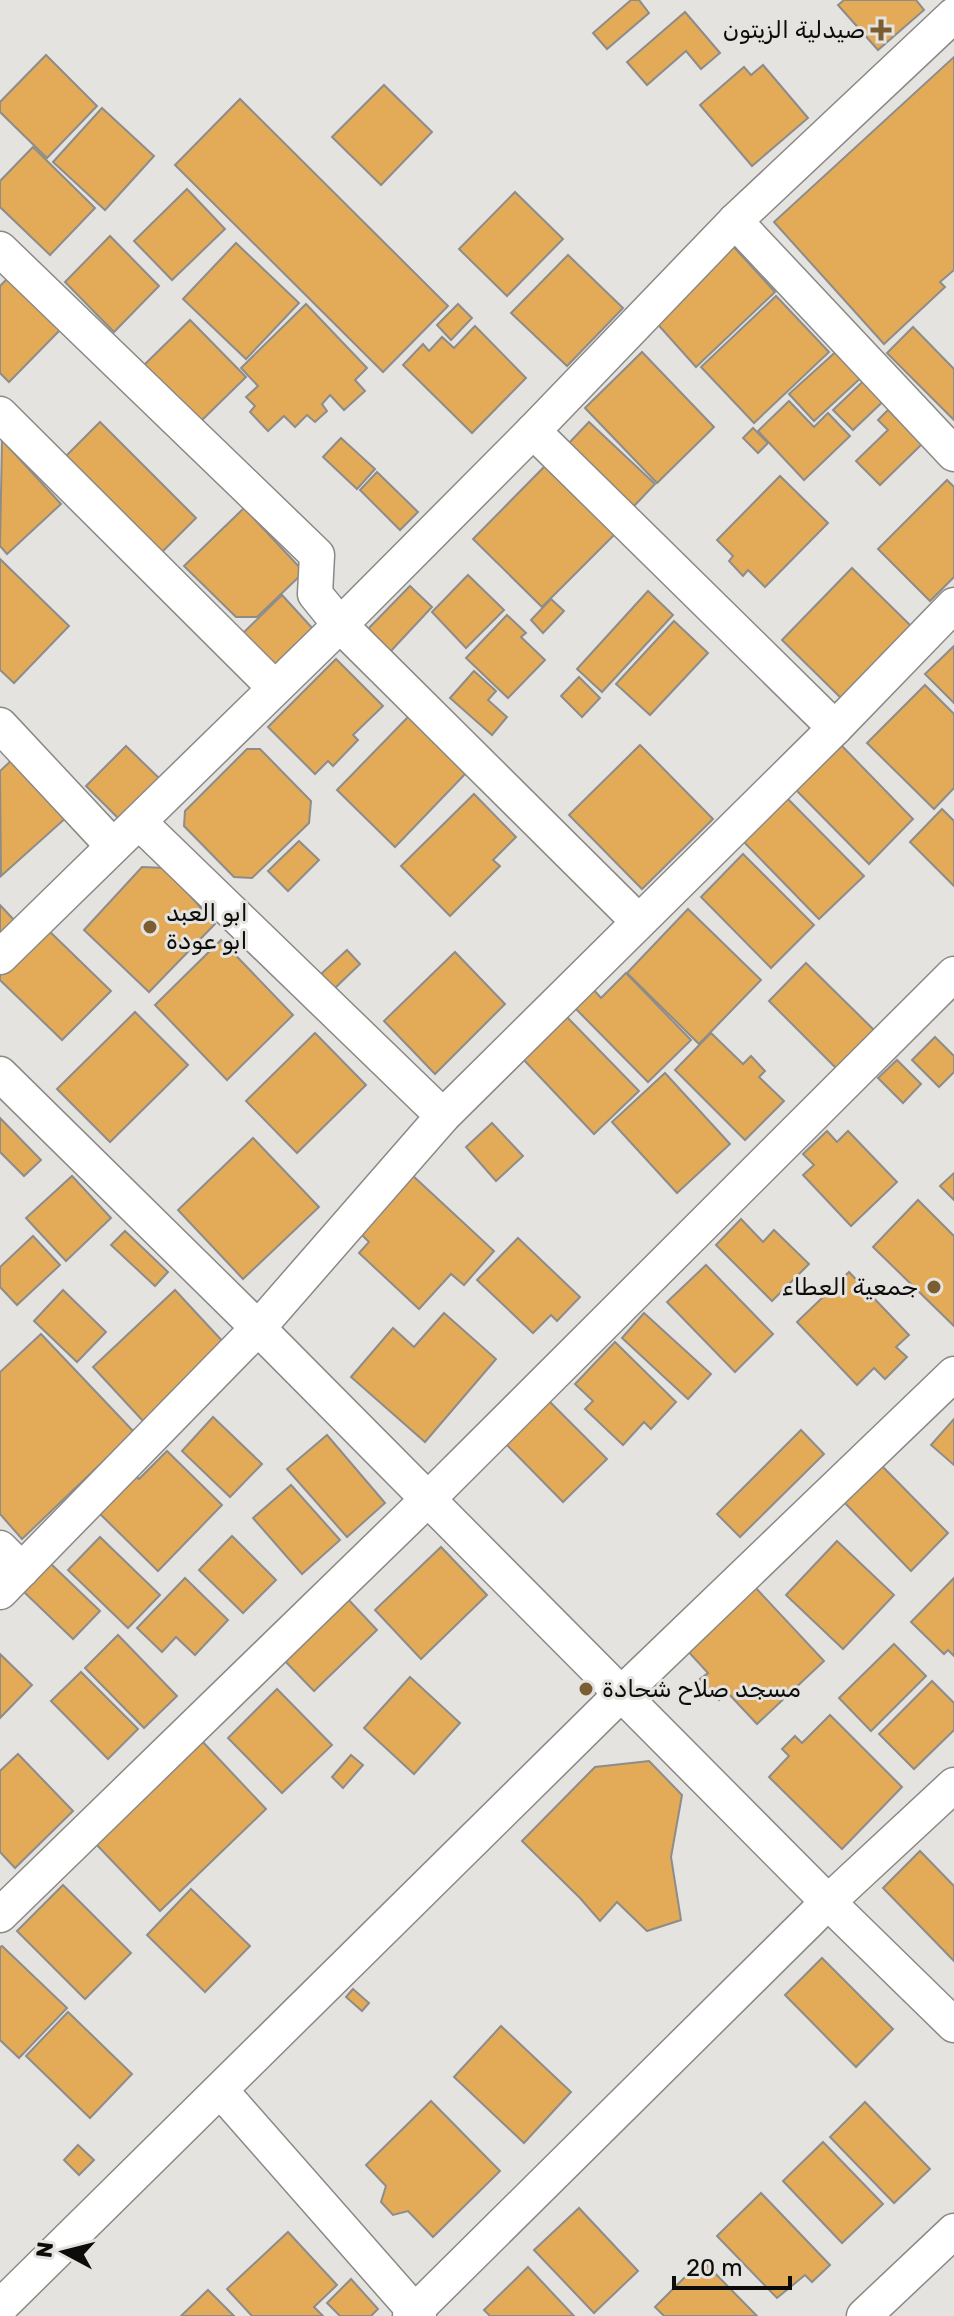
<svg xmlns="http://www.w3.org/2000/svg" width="954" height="2316" font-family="Rubik,Cairo,sans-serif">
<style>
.building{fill:#e3ab58;stroke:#8e8c89;stroke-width:2}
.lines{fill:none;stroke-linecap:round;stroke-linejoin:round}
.minor-casing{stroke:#8a8986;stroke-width:37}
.minor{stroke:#fff;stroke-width:34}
.poi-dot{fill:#7a5d31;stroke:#e4e3df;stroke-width:3}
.labels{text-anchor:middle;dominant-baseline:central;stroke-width:6;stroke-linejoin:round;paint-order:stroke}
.poi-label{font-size:24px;fill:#0c0c0b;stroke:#e4e3df;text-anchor:end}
</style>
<rect width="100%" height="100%" fill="#e4e3df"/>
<g class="building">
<polygon points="631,0 639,0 649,13 607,49 593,33"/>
<polygon points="844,0 916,0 924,10 878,50 838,5"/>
<polygon points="685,12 720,53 701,69 686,51 647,85 627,62"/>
<polygon points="46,55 97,106 47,158 0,112 0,102"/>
<polygon points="954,57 954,270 940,282 945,287 884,344 774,222"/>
<polygon points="763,65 808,118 752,166 700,105 744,67 751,75"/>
<polygon points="384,85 432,132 381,185 332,137"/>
<polygon points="240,99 448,306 383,372 175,165"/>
<polygon points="102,108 154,156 105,210 53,162"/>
<polygon points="33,147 95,208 50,255 0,207 0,181"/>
<polygon points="187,189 225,229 172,280 134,241"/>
<polygon points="515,192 563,239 507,296 459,249"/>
<polygon points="110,236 159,286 114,332 65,282"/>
<polygon points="236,243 299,303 246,359 183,299"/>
<polygon points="732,245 775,292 696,367 653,319"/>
<polygon points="568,255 623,308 567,366 511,313"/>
<polygon points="12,274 64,326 9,382 0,373 0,286"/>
<polygon points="776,296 829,352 754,423 701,367"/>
<polygon points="306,304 367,368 355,380 365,391 344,410 330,395 322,404 327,411 315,422 307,415 295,427 284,416 268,431 250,412 255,406 246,397 258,386 241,368"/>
<polygon points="458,304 472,318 451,340 437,325"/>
<polygon points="190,320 246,377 198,424 142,367"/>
<polygon points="475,326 526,378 472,433 403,365 423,344 429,351 442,337 454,348"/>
<polygon points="913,327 954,369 954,420 887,353"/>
<polygon points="840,348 864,375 814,421 789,394"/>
<polygon points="642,352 714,427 657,483 585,408"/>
<polygon points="873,372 893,392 853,430 833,410"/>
<polygon points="789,401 814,427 828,413 850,436 804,480 758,431"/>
<polygon points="888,410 922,444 880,485 856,461 888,430 878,420"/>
<polygon points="100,422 196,518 160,554 64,458"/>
<polygon points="589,422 655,484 634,506 568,444"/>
<polygon points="753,428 768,443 758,453 743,438"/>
<polygon points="341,438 375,469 357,489 323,457"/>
<polygon points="2,440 61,504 7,554 0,546"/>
<polygon points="546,465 615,534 542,607 473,539"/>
<polygon points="377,472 418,512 400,530 360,490"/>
<polygon points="780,476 828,523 765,587 748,570 743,576 729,561 733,556 717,540"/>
<polygon points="947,480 954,487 954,577 930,601 878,549"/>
<polygon points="244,508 304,572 257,617 236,617 184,566"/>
<polygon points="0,559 69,626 14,683 0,670"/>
<polygon points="852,568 913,628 843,700 782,640"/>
<polygon points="468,575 504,610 466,648 432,612"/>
<polygon points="410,586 432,607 389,653 366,631"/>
<polygon points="648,591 673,615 602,692 577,669"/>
<polygon points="282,595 314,630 271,671 239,637"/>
<polygon points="551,599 564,611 543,633 531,620"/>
<polygon points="507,615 526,633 521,637 545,660 508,698 466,658"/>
<polygon points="674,621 708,653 650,715 616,684"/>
<polygon points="954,646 954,703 925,674"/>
<polygon points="336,659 383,706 353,735 358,740 333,766 328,761 315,774 268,727"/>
<polygon points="474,671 496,691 488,700 507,717 492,735 450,698"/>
<polygon points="579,677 600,698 582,717 561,696"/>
<polygon points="925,685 954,714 954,788 934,809 867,743"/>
<polygon points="410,715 468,771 395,847 337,790"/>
<polygon points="840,744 913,819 869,864 795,789"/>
<polygon points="640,745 713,819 642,889 569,815"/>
<polygon points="126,746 161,780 121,821 86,786"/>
<polygon points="247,749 260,749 311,801 309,823 252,878 234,877 184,826 185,811"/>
<polygon points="15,757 68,816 1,876 0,771"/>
<polygon points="474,794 516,837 493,860 500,866 450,916 401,866"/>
<polygon points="785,796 864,876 819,919 741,839"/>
<polygon points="942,809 954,821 954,886 910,842"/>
<polygon points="299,841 319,860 288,891 268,871"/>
<polygon points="743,854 814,925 771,968 701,897"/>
<polygon points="142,867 166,868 215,924 149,992 84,930"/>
<polygon points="0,905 14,920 0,934"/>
<polygon points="688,909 761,980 699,1044 627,973"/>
<polygon points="45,927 111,991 62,1040 0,980 0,973"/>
<polygon points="221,940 293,1015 227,1080 155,1005"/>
<polygon points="347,950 360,964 335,988 321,974"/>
<polygon points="455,952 505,1004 435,1074 384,1021"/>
<polygon points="806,963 875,1031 837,1069 769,1001"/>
<polygon points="626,973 691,1040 648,1082 574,1007 593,989 601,998"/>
<polygon points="135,1012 188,1065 110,1142 57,1089"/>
<polygon points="565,1015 639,1091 594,1134 522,1058"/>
<polygon points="315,1033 366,1085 297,1153 246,1101"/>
<polygon points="711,1033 743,1064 751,1056 765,1071 759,1077 784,1101 745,1140 675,1070"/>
<polygon points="935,1037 954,1056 954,1072 939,1087 912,1060"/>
<polygon points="897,1060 921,1084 903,1103 878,1078"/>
<polygon points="665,1073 730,1144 677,1193 612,1122"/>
<polygon points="0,1118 41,1160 24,1176 0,1152"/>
<polygon points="492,1123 523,1156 496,1181 466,1147"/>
<polygon points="827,1131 837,1142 848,1131 897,1182 851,1226 803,1175 814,1165 803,1154"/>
<polygon points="253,1138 319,1207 243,1279 178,1210"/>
<polygon points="954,1173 954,1200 940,1186"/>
<polygon points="411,1174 494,1251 464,1285 451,1274 419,1309 359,1253 369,1242 358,1231"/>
<polygon points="72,1176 111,1218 66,1261 26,1218"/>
<polygon points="918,1200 954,1236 954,1326 873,1247"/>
<polygon points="741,1219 763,1242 774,1230 809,1264 772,1301 716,1245"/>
<polygon points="125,1231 168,1272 155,1286 111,1245"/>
<polygon points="33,1236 60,1265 17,1305 0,1287 0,1267"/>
<polygon points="518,1238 580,1297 557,1321 551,1315 533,1333 477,1280"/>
<polygon points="706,1265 773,1334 735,1372 667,1302"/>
<polygon points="849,1272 909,1335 896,1347 907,1357 885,1379 874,1368 857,1385 797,1322"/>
<polygon points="63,1290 106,1332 77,1362 34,1321"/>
<polygon points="175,1290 226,1345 143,1421 93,1367"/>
<polygon points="444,1313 496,1359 425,1442 351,1377 393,1328 414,1347"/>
<polygon points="644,1313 711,1374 688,1399 622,1338"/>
<polygon points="41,1334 134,1432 22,1539 0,1514 0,1372"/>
<polygon points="615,1342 676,1402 651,1429 644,1422 623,1445 585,1409 593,1401 575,1384"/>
<polygon points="546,1398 607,1459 563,1502 503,1441"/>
<polygon points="213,1417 262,1464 230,1497 182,1451"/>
<polygon points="954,1419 954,1465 931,1445"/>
<polygon points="801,1430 824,1454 740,1537 717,1514"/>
<polygon points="327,1435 385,1503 347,1537 287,1469"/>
<polygon points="167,1451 222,1505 158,1571 93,1507 129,1469 139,1479"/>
<polygon points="879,1463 948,1533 911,1571 842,1500"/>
<polygon points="291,1485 340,1540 302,1574 253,1518"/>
<polygon points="232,1536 276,1580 243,1613 199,1570"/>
<polygon points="100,1537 160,1595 128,1628 68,1570"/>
<polygon points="837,1541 894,1595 843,1649 786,1595"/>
<polygon points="441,1547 487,1595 421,1659 375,1610"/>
<polygon points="50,1563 100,1611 73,1639 23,1591"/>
<polygon points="185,1578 228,1620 195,1655 176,1637 162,1652 137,1628"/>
<polygon points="954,1578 954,1656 948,1650 944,1654 911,1622"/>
<polygon points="753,1585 824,1661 757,1724 727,1692 719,1700 700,1679 708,1673 686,1649"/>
<polygon points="346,1597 377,1630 314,1691 282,1658"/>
<polygon points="118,1635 177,1696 144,1728 85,1668"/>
<polygon points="894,1644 926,1676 871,1731 839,1698"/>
<polygon points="0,1654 32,1685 0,1718"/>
<polygon points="81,1672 138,1729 108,1759 51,1701"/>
<polygon points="410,1677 460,1723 414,1774 364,1728"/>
<polygon points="932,1681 954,1703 954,1730 914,1769 879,1734"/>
<polygon points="277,1689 332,1745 282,1793 228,1738"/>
<polygon points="830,1715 902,1787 842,1849 769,1777 789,1756 782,1749 795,1736 802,1743"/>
<polygon points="201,1740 266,1809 160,1911 94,1842"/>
<polygon points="18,1754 73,1811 15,1868 0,1852 0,1771"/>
<polygon points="351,1755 363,1765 343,1788 332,1777"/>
<polygon points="649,1761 682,1795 671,1857 681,1920 647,1931 617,1902 600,1921 580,1898 522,1841 595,1767"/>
<polygon points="920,1851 954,1886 954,1961 883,1888"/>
<polygon points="63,1885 131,1953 85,1999 17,1931"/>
<polygon points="191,1889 250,1946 205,1992 147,1935"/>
<polygon points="2,1946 67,2008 19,2058 0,2040 0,1947"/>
<polygon points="822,1958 893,2029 856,2067 785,1995"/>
<polygon points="353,1989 369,2003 362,2011 346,1997"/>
<polygon points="68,2012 132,2074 90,2118 26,2056"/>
<polygon points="501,2026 571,2092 524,2143 454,2077"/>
<polygon points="431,2101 500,2171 433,2237 408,2211 393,2215 381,2202 386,2186 366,2165"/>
<polygon points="865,2102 930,2169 894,2203 830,2137"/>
<polygon points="823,2142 883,2204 842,2243 783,2181"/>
<polygon points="78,2145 94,2160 79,2175 64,2160"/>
<polygon points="761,2193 830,2265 812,2282 805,2275 777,2298 717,2236"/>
<polygon points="579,2208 638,2271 594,2313 534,2250"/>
<polygon points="288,2232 337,2285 314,2307 323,2316 252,2316 227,2289"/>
<polygon points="702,2260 757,2316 664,2316 655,2307"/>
<polygon points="528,2267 574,2316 490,2316 484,2310"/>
<polygon points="351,2279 378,2309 371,2316 340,2316 327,2303"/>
<polygon points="208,2290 234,2316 181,2316"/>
</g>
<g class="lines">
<g class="minor-casing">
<g id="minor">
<polyline points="735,221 954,454"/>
<polyline points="0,249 317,555 315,594 340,625 638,921"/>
<polyline points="0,414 275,688"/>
<polyline points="533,431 835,728"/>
<polyline points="0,725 113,846"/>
<polyline points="139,822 443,1116"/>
<polyline points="0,957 340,625 533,431 735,221 954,15"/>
<polyline points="0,1074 258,1328 828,1902 954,2025"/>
<polyline points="0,1548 22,1570"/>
<polyline points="0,1592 258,1328 443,1116 835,728 954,605"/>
<polyline points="0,1915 429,1498 954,974"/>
<polyline points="221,2091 419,2316"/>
<polyline points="0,2307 622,1693 954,1374"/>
<polyline points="410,2316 828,1902 954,1785"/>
<polyline points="864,2316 954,2231"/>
</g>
</g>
<use href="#minor" class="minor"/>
</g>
<g class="poi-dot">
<path d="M877 18h8v8h8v8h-8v8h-8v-8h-8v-8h8z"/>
<circle cx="150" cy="927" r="8"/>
<circle cx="934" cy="1287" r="8"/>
<circle cx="586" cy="1689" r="8"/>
</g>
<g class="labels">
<g class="poi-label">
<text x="865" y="30">صيدلية الزيتون</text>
<text x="166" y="913" text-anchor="start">ابو العبد<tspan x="166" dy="28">ابو عودة</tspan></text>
<text x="918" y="1287">جمعية العطاء</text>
<text x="602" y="1689" text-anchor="start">مسجد صلاح شحادة</text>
</g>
</g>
<g transform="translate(64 2252) rotate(277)" stroke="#e4e3df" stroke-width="6" paint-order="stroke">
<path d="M0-6L14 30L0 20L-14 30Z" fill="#0c0c0b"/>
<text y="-12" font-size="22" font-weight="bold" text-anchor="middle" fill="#0c0c0b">N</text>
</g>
<path d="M674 2276v12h116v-12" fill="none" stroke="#0c0c0b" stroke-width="4"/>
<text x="686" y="2276" font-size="24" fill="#0c0c0b" stroke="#e4e3df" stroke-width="6" paint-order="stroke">20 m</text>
</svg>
